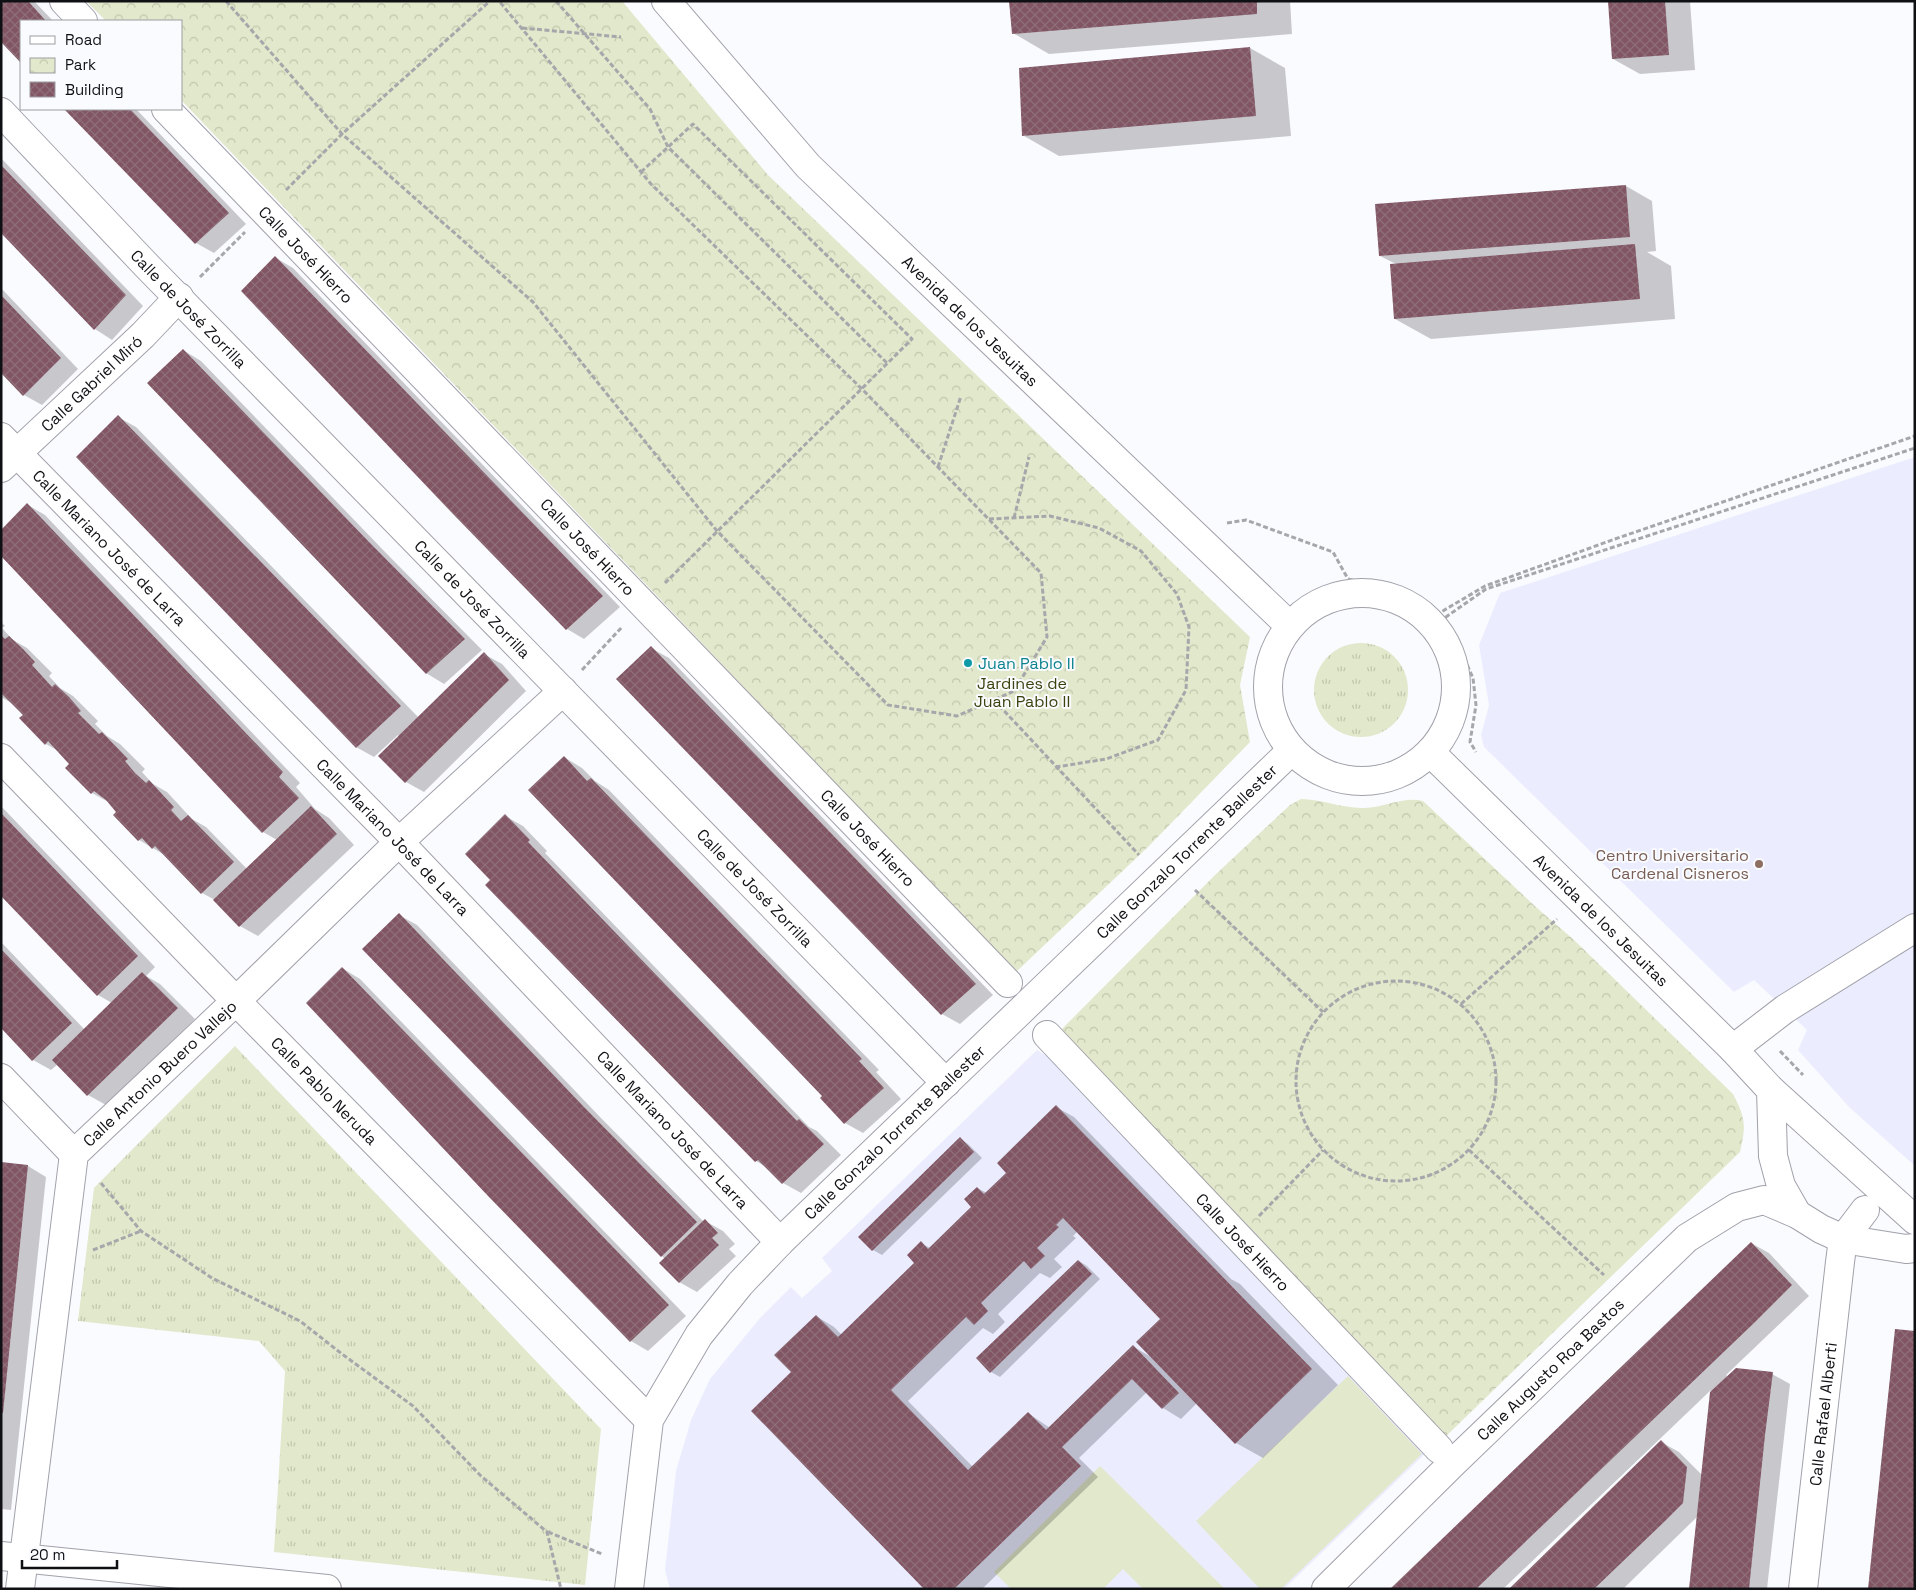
<svg xmlns="http://www.w3.org/2000/svg" width="1916" height="1590" font-family="'Space Grotesk',sans-serif">
<style>
.built{fill:#ebedff}
.grass{fill:url(#grass-tufts)}
.park{fill:url(#park-crowns)}
.pitch{fill:#e2e8cb}
.shadow{fill:#0003;fill-rule:evenodd}
.building{fill:url(#building-cross-hatch)}
.lines{fill:none;stroke-linecap:round;stroke-linejoin:round}
.minor-casing{stroke:#a0a1aa;stroke-width:30}
.path{stroke:#a6a7ab;stroke-width:3;stroke-dasharray:5 2.5;stroke-linecap:butt}
.minor{stroke:#fff;stroke-width:28}
.culture-dot{fill:#0f9aa8;stroke:#fafbff;stroke-width:2}
.education-dot{fill:#8d6e63;stroke:#fafbff;stroke-width:2}
.labels{text-anchor:middle;dominant-baseline:central;stroke-width:4;stroke-linejoin:round;paint-order:stroke}
.street-label{font-size:16px;fill:#0f1013;stroke:#fafbff}
.culture-label{font-size:16px;fill:#0d838f;stroke:#fafbff;text-anchor:start}
.park-label{font-size:16px;fill:#3b420d;stroke:#fafbff}
.education-label{font-size:16px;fill:#785e54;stroke:#fafbff;text-anchor:end}
</style>
<defs>
<pattern id="grass-tufts" width="24" height="20" patternUnits="userSpaceOnUse" patternTransform="scale(1.25)"><rect width="24" height="20" fill="#e2e8cb"/><path d="M3 7l-1-3M5 7V3M7 7l1-3M15 17l-1-3M17 17v-4M19 17l1-3" fill="none" stroke="#c1c6ad"/></pattern>
<pattern id="park-crowns" width="20" height="18" patternUnits="userSpaceOnUse" patternTransform="scale(1.25)"><rect width="20" height="18" fill="#e2e8cb"/><path d="M2 6a3 3 0 1 1 6 0M12 15a3 3 0 1 1 6 0" fill="none" stroke="#c1c6ad"/></pattern>
<pattern id="building-cross-hatch" width="8" height="8" patternUnits="userSpaceOnUse" patternTransform="scale(1.25)"><rect width="8" height="8" fill="#815563"/><path d="M0 0l8 8M0 8l8-8" fill="none" stroke="#8e6e78"/></pattern>
</defs>
<rect width="100%" height="100%" fill="#fafbff"/>
<g class="built">
<polygon points="1915,457 1915,1166 1849,1107 1798,1050 1807,1030 1754,980 1734,992 1484,747 1481,735 1489,705 1479,645 1500,593"/>
<polygon points="1037,1050 1051,1059 1429,1450 1284,1589 670,1589 665,1570 676,1471 691,1420 710,1379 760,1318 791,1287 802,1298 832,1271 822,1258"/>
</g>
<g class="grass">
<circle cx="1361" cy="690" r="47"/>
<polygon points="235,1046 601,1429 585,1585 274,1552 285,1371 259,1341 78,1321 94,1188"/>
</g>
<g class="park">
<polygon points="86,1 622,1 768,175 1250,637 1240,685 1250,742 1149,846 1015,973 660,599 181,100 181,21 106,21"/>
<path d="M 1301,799 C 1321,799 1341,808 1362,808 C 1382,809 1403,796 1423,801 L 1537,908 L 1573,939 L 1733,1094 C 1746,1119 1746,1126 1740,1152 L 1442,1440 L 1054,1037 L 1215,875 L 1290,805 Z"/>
</g>
<g class="pitch">
<polygon points="1348,1376 1422,1454 1281,1589 1260,1589 1196,1521"/>
<polygon points="1100,1466 1225,1589 1143,1589 1123,1569 1103,1589 1011,1589 994,1572"/>
</g>
<g class="shadow">
<polygon points="1,1 34,1 53,21 21,21 21,62 1,41"/>
<polygon points="1011,1 1290,1 1292,34 1049,54 1013,33"/>
<polygon points="1609,1 1690,1 1695,70 1640,74 1613,59"/>
<polygon points="1250,48 1285,68 1291,136 1059,156 1024,136"/>
<polygon points="66,109 136,109 246,224 214,253 196,243"/>
<polygon points="1,158 143,306 112,340 95,329 1,231"/>
<polygon points="1626,186 1652,201 1656,251 1647,252 1671,266 1675,319 1431,339 1395,319 1396,264 1380,256"/>
<polygon points="276,258 293,268 620,607 584,639 567,629"/>
<polygon points="1,288 78,369 42,405 24,395 1,371"/>
<polygon points="183,350 201,361 387,554 482,650 444,684 426,673"/>
<polygon points="118,417 136,427 419,718 484,654 502,664 526,691 424,792 406,782 400,737 398,735 374,757 356,747"/>
<polygon points="28,505 45,515 300,783 296,787 315,809 329,818 354,845 258,936 240,926 215,900 202,893 168,857 139,840 110,803 92,793 60,752 46,744 15,705 1,697 1,622 5,626 2,628 13,640 27,648 52,673 49,676 60,688 73,696 98,721 95,724 107,736 120,744 145,769 142,772 153,784 167,792 192,819 206,827 247,869 277,840 263,832"/>
<polygon points="651,648 669,658 993,995 960,1024 942,1014"/>
<polygon points="564,757 582,768 595,781 609,790 879,1070 876,1072 901,1099 863,1133 845,1123"/>
<polygon points="1,806 155,967 146,976 160,984 195,1019 106,1105 88,1095 58,1064 51,1070 33,1060 1,1027 1,942 85,1030 112,1003 98,995 1,894"/>
<polygon points="505,816 523,826 547,851 545,853 809,1127 817,1131 841,1155 801,1193 783,1183 768,1168 756,1161 487,885 492,880"/>
<polygon points="399,915 417,925 600,1117 704,1222 705,1221 723,1231 735,1244 729,1249 736,1256 697,1292 679,1282 665,1259 662,1256"/>
<polygon points="342,968 360,979 686,1316 648,1351 631,1341"/>
<path d="M 1056,1107 L 1074,1117 L 1231,1279 L 1240,1284 L 1338,1385 L 1263,1458 L 1236,1443 L 1197,1403 L 1181,1419 L 1163,1408 L 1147,1392 L 1079,1458 L 1098,1477 L 982,1589 L 926,1589 L 793,1373 L 816,1316 L 834,1327 L 842,1335 L 915,1263 L 921,1243 L 930,1248 L 972,1207 L 977,1188 L 987,1193 L 1008,1173 ZM 1077,1232 L 1162,1318 L 1151,1357 L 1134,1347 L 1050,1428 L 1028,1413 L 973,1467 L 908,1401 L 983,1328 L 993,1334 L 1005,1322 L 998,1314 L 1040,1273 L 1050,1278 L 1062,1267 L 1054,1259 L 1076,1238 L 1073,1236 Z"/>
<polygon points="960,1139 968,1144 982,1158 882,1255 873,1250 860,1237"/>
<polygon points="1,1164 28,1166 46,1177 11,1510 1,1509"/>
<polygon points="1751,1243 1769,1253 1809,1296 1726,1375 1728,1377 1772,1374 1790,1384 1767,1589 1690,1589 1698,1516 1623,1589 1511,1589 1661,1442 1679,1452 1702,1475 1711,1390 1503,1589 1393,1589"/>
<polygon points="1079,1261 1087,1266 1100,1279 1000,1377 991,1372 978,1358"/>
</g>
<g class="building">
<polygon points="1,1 28,1 46,21 21,21 21,63 1,42"/>
<polygon points="1009,1 1257,1 1257,14 1012,34"/>
<polygon points="1608,1 1665,1 1669,55 1612,59"/>
<polygon points="1250,47 1256,116 1022,136 1019,68"/>
<polygon points="64,109 130,109 229,213 195,244"/>
<polygon points="1,165 126,295 94,330 1,233"/>
<polygon points="1626,185 1630,237 1379,256 1375,204"/>
<polygon points="1635,244 1640,299 1394,319 1390,264"/>
<polygon points="275,256 603,596 566,630 453,514 241,291"/>
<polygon points="1,295 61,358 23,396 1,373"/>
<polygon points="183,349 369,542 465,639 426,674 147,383"/>
<polygon points="118,415 401,706 356,748 76,457"/>
<polygon points="27,503 283,772 279,777 299,798 262,833 1,556 1,530"/>
<polygon points="1,635 5,639 9,636 23,649 35,662 32,665 52,687 55,684 69,697 81,711 78,713 99,734 102,732 128,759 125,761 135,773 146,783 149,780 174,807 171,810 181,821 188,815 234,862 201,894 155,846 152,849 142,838 138,841 113,815 116,812 106,800 94,791 91,794 65,768 69,764 48,741 45,745 19,718 23,715 1,693"/>
<polygon points="651,646 976,984 941,1015 616,679"/>
<polygon points="484,652 509,680 405,783 378,756"/>
<polygon points="564,756 587,781 591,778 862,1059 859,1061 884,1088 844,1124 820,1098 822,1096 528,790"/>
<polygon points="311,806 337,834 239,927 213,900"/>
<polygon points="1,813 138,956 97,996 1,896"/>
<polygon points="505,814 530,840 528,842 797,1121 799,1119 824,1144 782,1184 758,1160 755,1162 485,885 490,880 465,854"/>
<polygon points="399,913 582,1105 697,1222 661,1257 362,949"/>
<polygon points="1,949 72,1023 32,1061 1,1028"/>
<polygon points="342,967 669,1305 630,1342 489,1197 306,1003"/>
<polygon points="142,972 178,1008 87,1096 52,1060"/>
<polygon points="1056,1105 1312,1369 1235,1444 1136,1342 1160,1319 1063,1218 1056,1225 1059,1227 1037,1248 1045,1256 1031,1269 1024,1261 981,1303 988,1311 974,1325 966,1317 891,1390 968,1470 1028,1412 1046,1430 1133,1345 1179,1393 1162,1409 1132,1379 1062,1447 1081,1466 954,1589 924,1589 751,1411 791,1372 774,1355 816,1315 838,1337 914,1263 907,1255 921,1241 928,1249 971,1207 964,1199 977,1187 984,1194 1006,1173 997,1163"/>
<polygon points="960,1137 974,1152 872,1251 858,1237"/>
<polygon points="1,1162 28,1165 3,1413 1,1413"/>
<polygon points="705,1219 718,1233 712,1238 719,1245 679,1283 659,1263"/>
<polygon points="1751,1242 1792,1285 1754,1323 1476,1589 1390,1589"/>
<polygon points="1078,1260 1092,1274 990,1373 976,1358"/>
<polygon points="1895,1329 1915,1331 1915,1589 1868,1589"/>
<polygon points="1736,1368 1773,1372 1765,1435 1749,1589 1689,1589 1710,1392"/>
<polygon points="1661,1440 1687,1467 1683,1503 1664,1522 1594,1589 1509,1589"/>
</g>
<g class="lines">
<g class="minor-casing">
<g id="minor">
<polyline points="64,1 83,21"/>
<path id="s1" d="M 666,1 L 808,166 L 1290,626"/>
<path id="s2" d="M 166,109 L 1008,983"/>
<path id="s3" d="M 1,112 L 146,265 L 946,1083"/>
<path id="s4" d="M 1,437 L 399,842 L 780,1242"/>
<path id="s5" d="M 1,468 L 143,335 L 179,297"/>
<circle cx="1362" cy="687" r="94"/>
<path id="s6" d="M 1430,752 L 1733,1049 L 1771,1090 L 1915,1220"/>
<path id="s7" d="M 1,758 L 236,1001 L 649,1420"/>
<path id="s8" d="M 1047,1035 L 1439,1449"/>
<polyline points="1733,1049 1785,1009 1915,928"/>
<polyline points="1,1078 74,1154"/>
<polyline points="1771,1090 1773,1156 1781,1186 1797,1214 1821,1229 1843,1239 1906,1249 1915,1248"/>
<polyline points="1,1556 327,1589"/>
<path id="s9" d="M 20,1589 L 74,1154 L 236,1001 L 399,842 L 563,691"/>
<path id="s10" d="M 629,1589 L 649,1420 L 699,1335 L 740,1284 L 780,1242 L 1292,750"/>
<path id="s11" d="M 1326,1589 L 1453,1463 L 1687,1238 L 1737,1207 L 1764,1200 L 1797,1214"/>
<path id="s12" d="M 1803,1589 L 1840,1262 L 1843,1239 L 1865,1210"/>
</g>
</g>
<g class="path">
<polyline points="226,1 342,134 533,302 717,531 888,705 957,716 1014,691 1047,637 1041,573 863,390 651,184 499,1"/>
<polyline points="556,1 650,109 668,147 888,364"/>
<polyline points="522,28 621,37"/>
<polyline points="641,172 693,124 912,339 665,583"/>
<polyline points="286,190 342,134 490,1"/>
<polyline points="200,277 245,232"/>
<polyline points="938,467 961,396"/>
<polyline points="1014,518 1029,457"/>
<polyline points="989,519 1050,516 1099,528 1141,551 1177,594 1189,627 1186,690 1158,740 1106,759 1056,767"/>
<polyline points="1227,523 1246,520 1333,552 1348,579 1407,591 1442,621 1458,644 1473,678 1476,705 1470,742 1476,752"/>
<polyline points="1436,615 1485,586 1615,539 1915,436"/>
<polyline points="1433,626 1486,589 1915,448"/>
<polyline points="582,670 622,627"/>
<polyline points="994,700 1139,855"/>
<polyline points="1195,890 1323,1012"/>
<circle cx="1396" cy="1081" r="100"/>
<polyline points="1461,1004 1557,919"/>
<polyline points="1780,1051 1803,1075"/>
<polyline points="1469,1150 1604,1275"/>
<polyline points="101,1183 141,1231 212,1278 300,1321 342,1354 413,1406 481,1476 547,1532 561,1589"/>
<polyline points="1259,1216 1323,1150"/>
<polyline points="93,1250 141,1231"/>
<polyline points="548,1532 602,1554"/>
</g>
<use href="#minor" class="minor"/>
</g>
<circle class="culture-dot" cx="968" cy="663" r="5"/>
<circle class="education-dot" cx="1759" cy="864" r="5"/>
<g class="labels">
<g class="street-label">
<text stroke="none"><textPath href="#s2" startOffset="202">Calle José Hierro</textPath></text>
<text stroke="none"><textPath href="#s3" startOffset="272">Calle de José Zorrilla</textPath></text>
<text stroke="none"><textPath href="#s1" startOffset="442">Avenida de los Jesuitas</textPath></text>
<text stroke="none"><textPath href="#s5" startOffset="124">Calle Gabriel Miró</textPath></text>
<text stroke="none"><textPath href="#s2" startOffset="608">Calle José Hierro</textPath></text>
<text stroke="none"><textPath href="#s4" startOffset="155">Calle Mariano José de Larra</textPath></text>
<text stroke="none"><textPath href="#s3" startOffset="678">Calle de José Zorrilla</textPath></text>
<text stroke="none"><textPath href="#s4" startOffset="560">Calle Mariano José de Larra</textPath></text>
<text stroke="none"><textPath href="#s2" startOffset="1012">Calle José Hierro</textPath></text>
<text stroke="none"><textPath href="#s10" startOffset="956">Calle Gonzalo Torrente Ballester</textPath></text>
<text stroke="none"><textPath href="#s3" startOffset="1082">Calle de José Zorrilla</textPath></text>
<text stroke="none"><textPath href="#s6" startOffset="240">Avenida de los Jesuitas</textPath></text>
<text stroke="none"><textPath href="#s9" startOffset="556">Calle Antonio Buero Vallejo</textPath></text>
<text stroke="none"><textPath href="#s7" startOffset="464">Calle Pablo Neruda</textPath></text>
<text stroke="none"><textPath href="#s4" startOffset="965">Calle Mariano José de Larra</textPath></text>
<text stroke="none"><textPath href="#s10" startOffset="551">Calle Gonzalo Torrente Ballester</textPath></text>
<text stroke="none"><textPath href="#s8" startOffset="285">Calle José Hierro</textPath></text>
<text stroke="none"><textPath href="#s11" startOffset="314">Calle Augusto Roa Bastos</textPath></text>
<text stroke="none"><textPath href="#s12" startOffset="176">Calle Rafael Alberti</textPath></text>
</g>
<g class="culture-label">
<text x="978" y="663">Juan Pablo II</text>
</g>
<g class="park-label">
<text x="1022" y="683">Jardines de<tspan x="1022" dy="18">Juan Pablo II</tspan></text>
</g>
<g class="education-label">
<text x="1749" y="855">Centro Universitario<tspan x="1749" dy="18">Cardenal Cisneros</tspan></text>
</g>
</g>
<rect width="1916" height="1590" fill="none" stroke="#0f1013" stroke-width="5"/>
<rect x="20" y="20" width="162" height="90" fill="#fafbff" stroke="#9c9da1"/>
<rect x="30" y="36" width="25" height="8" fill="#ffffff" stroke="#9c9da1"/>
<text x="65" y="45" font-size="15" fill="#0f1013">Road</text>
<rect x="30" y="58" width="25" height="15" fill="url(#park-crowns)" stroke="#9c9da1"/>
<text x="65" y="70" font-size="15" fill="#0f1013">Park</text>
<rect x="30" y="82" width="25" height="15" fill="url(#building-cross-hatch)" stroke="#9c9da1"/>
<text x="65" y="95" font-size="15" fill="#0f1013">Building</text>
<path d="M22 1560v8h95v-8" fill="none" stroke="#0f1013" stroke-width="2.5"/>
<text x="30" y="1560" font-size="15" fill="#0f1013" stroke="#fafbff" stroke-width="4" paint-order="stroke">20 m</text>
</svg>
